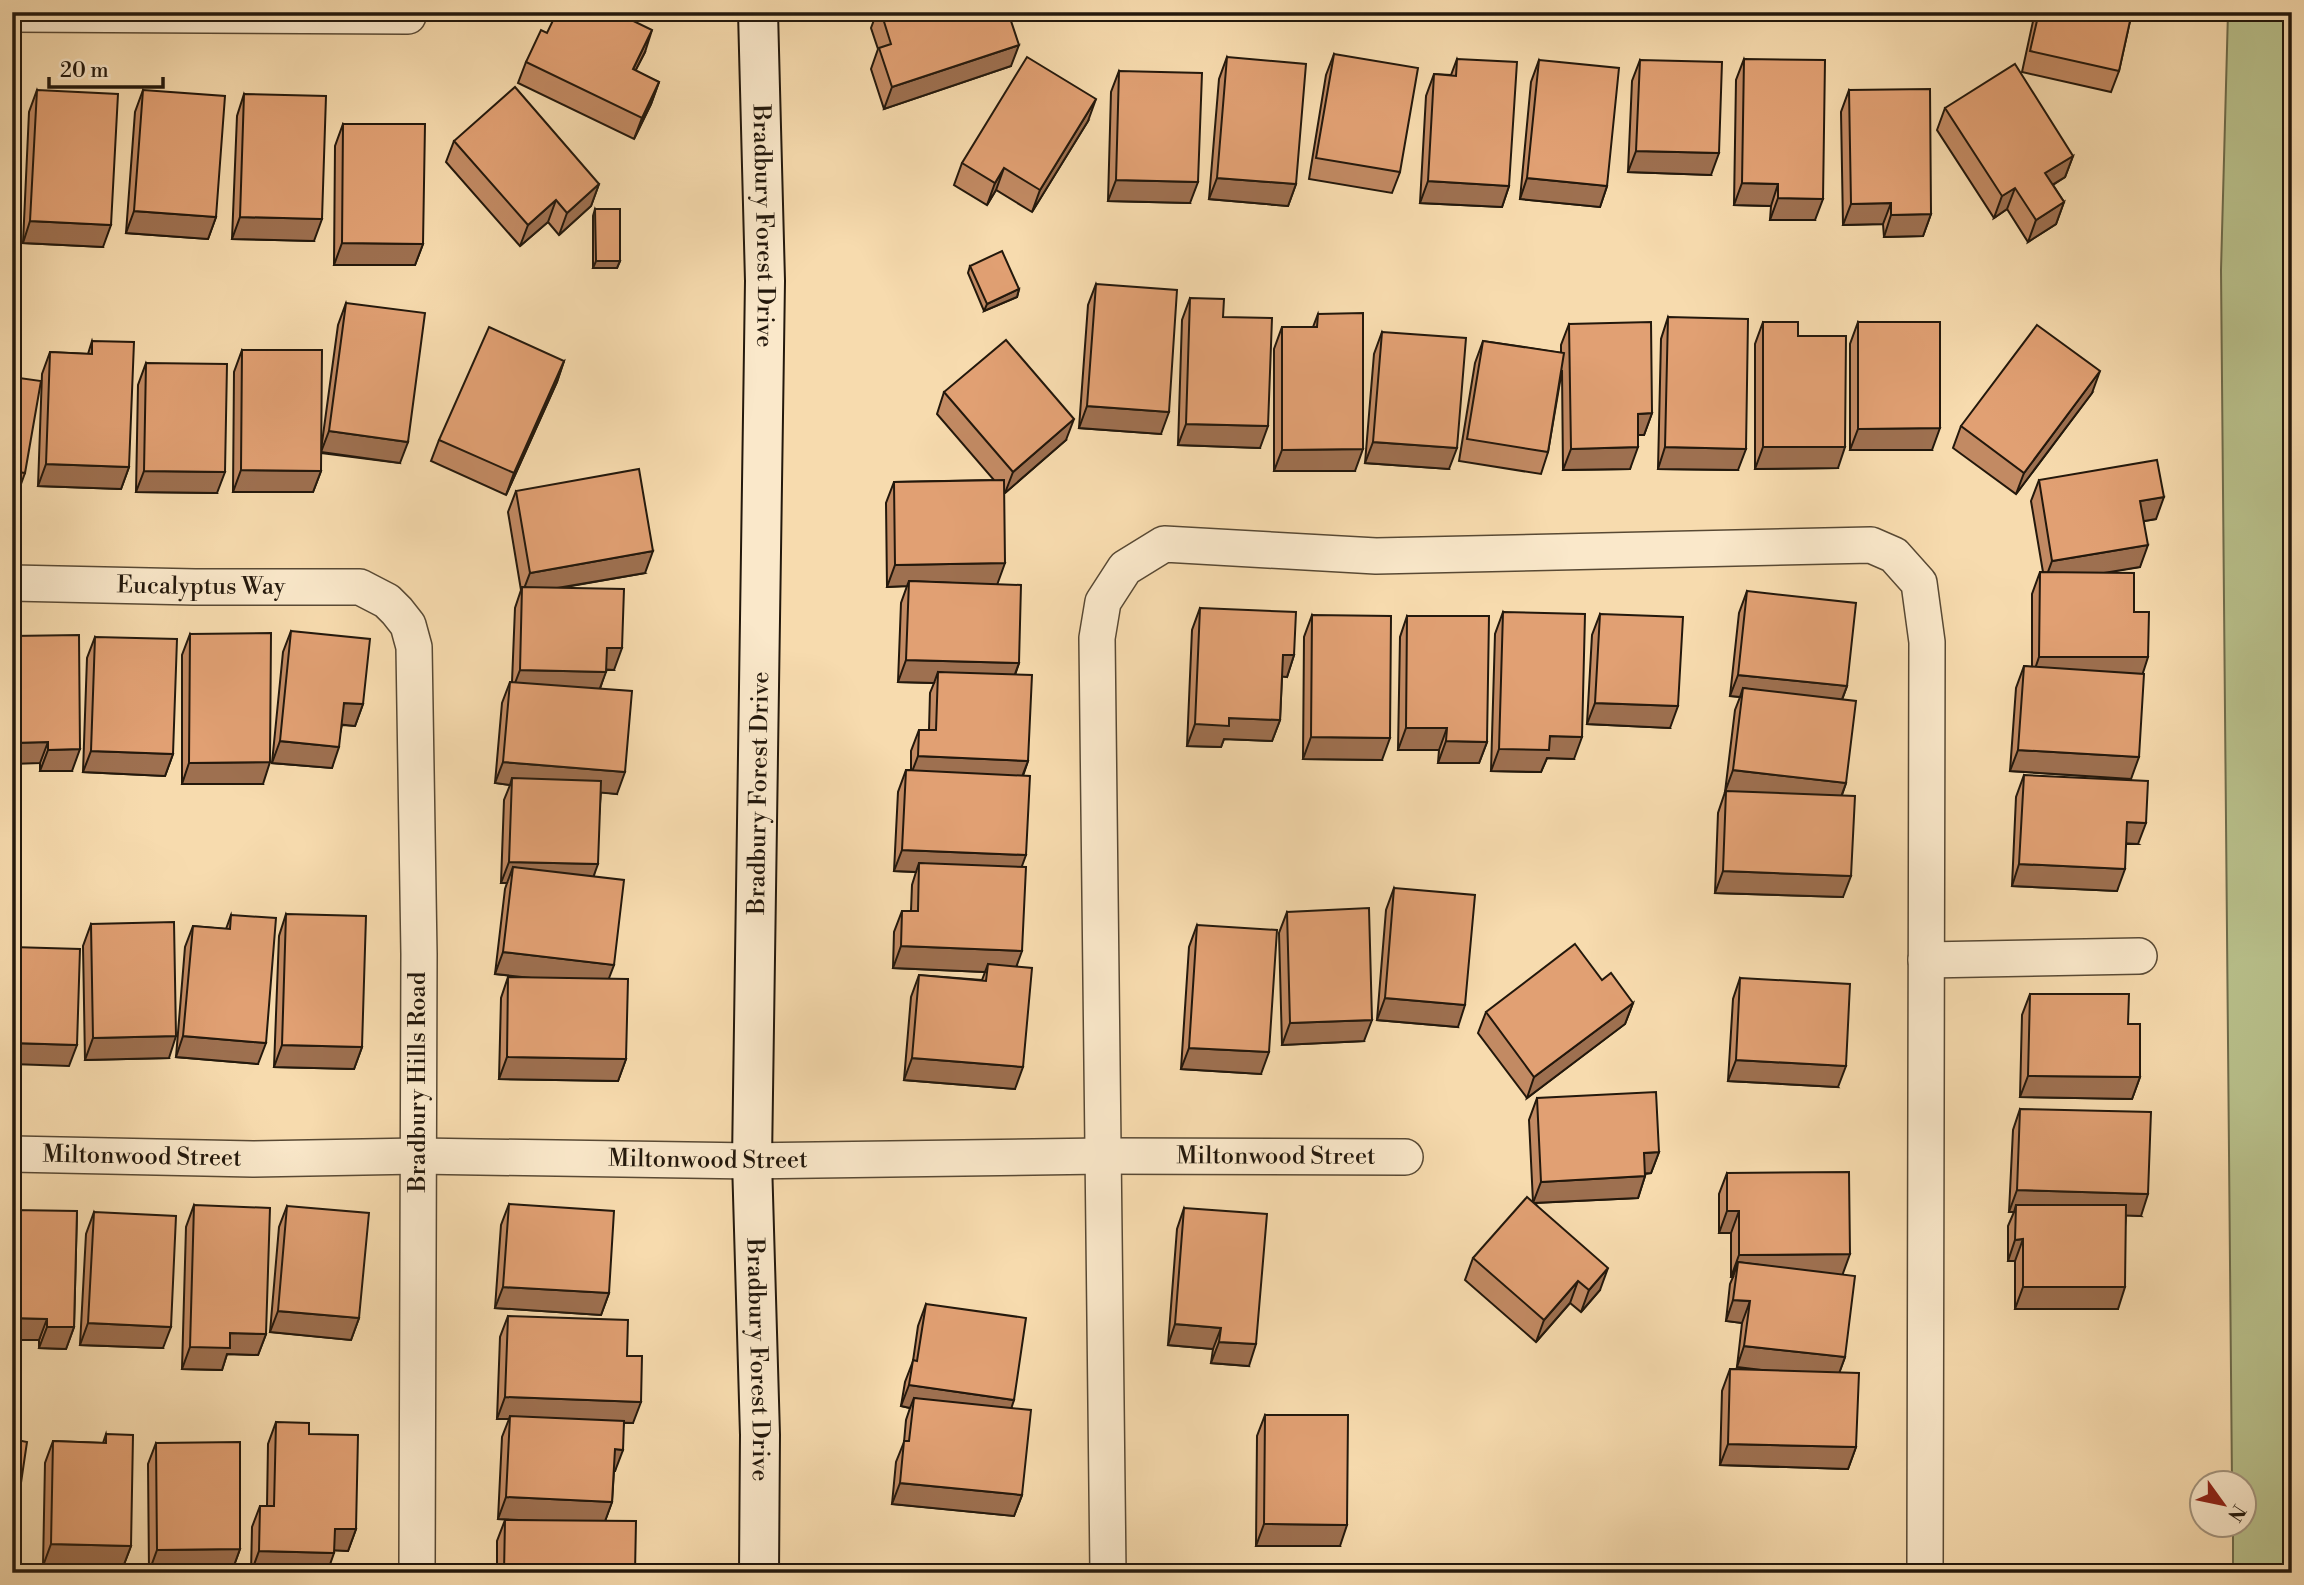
<svg xmlns="http://www.w3.org/2000/svg" width="2304" height="1585" font-family="'Libre Bodoni',serif">
<style>
.green{fill:#b9c18c;stroke:#6e6c4c;stroke-width:2}
.lines{fill:none;stroke-linecap:round;stroke-linejoin:round}
.street-casing{stroke:#584934;stroke-width:38}
.secondary-casing{stroke:#23180c;stroke-width:42}
.street{stroke:#fae8ca;stroke-width:35}
.secondary{stroke:#fae8ca;stroke-width:38}
.wall{fill:#c28a63;stroke:#23180c;stroke-width:2}
.shaded-wall{fill:#9e7050;stroke:#23180c;stroke-width:2}
.building{fill:#e1a073;stroke:#23180c;stroke-width:2}
.labels{text-anchor:middle;dominant-baseline:central;stroke-width:5;stroke-linejoin:round;paint-order:stroke}
.street-label{font-size:24px;fill:#23180c;stroke:#fae8ca}
</style>
<rect width="100%" height="100%" fill="#f7dbae"/>
<filter id="stains"><feTurbulence type="fractalNoise" baseFrequency=".00286" numOctaves="4"/><feColorMatrix values="0 0 0 0 .2 0 0 0 0 .09 0 0 0 0 .02 0 0 0 .5 -.17"/></filter>
<radialGradient id="worn" r=".72"><stop offset=".6" stop-color="#630" stop-opacity="0"/><stop offset="1" stop-color="#630" stop-opacity=".3"/></radialGradient>
<polygon class="green" points="2228,12 2292,12 2292,1573 2233,1573 2233,1526 2244,1526 2244,1484 2232,1483 2221,270"/>
<g class="lines">
<g class="street-casing">
<g id="street">
<polyline points="12,14 408,16 408,12"/>
<path id="s1" d="M 12,583 L 195,587 L 360,587 L 387,601 L 397,611 L 408,625 L 414,647 L 419,954 L 417,1573"/>
<polyline points="1926,960 2139,956"/>
<path id="s2" d="M 12,1154 L 253,1159 L 418,1156 L 752,1161 L 1103,1156 L 1405,1157"/>
<polyline points="1108,1573 1097,638 1103,602 1125,568 1164,544 1376,556 1871,545 1894,555 1919,583 1927,642 1925,1573"/>
</g>
</g>
<g class="secondary-casing">
<g id="secondary">
<path id="s3" d="M 758,12 L 765,281 L 752,1161 L 760,1435 L 759,1573"/>
</g>
</g>
<use href="#street" class="street"/>
<use href="#secondary" class="secondary"/>
</g>
<g class="wall">
<polygon points="877,12 1008,12 1011,66 884,109 871,69 878,49 871,28"/>
<polygon points="2035,12 2132,12 2119,71 2111,92 2022,72"/>
<polygon points="547,33 645,52 635,71 659,82 651,104 634,139 518,83 526,62"/>
<polygon points="1334,54 1400,172 1392,193 1309,179 1326,75"/>
<polygon points="1227,57 1296,184 1288,206 1209,199 1219,79"/>
<polygon points="1457,59 1509,186 1502,207 1420,203 1426,96 1434,74 1451,75"/>
<polygon points="1744,59 1815,220 1770,220 1771,206 1734,205 1736,80"/>
<polygon points="1539,60 1607,186 1600,207 1520,199 1531,82"/>
<polygon points="1640,60 1711,175 1628,172 1632,81"/>
<polygon points="1119,71 1190,203 1108,201 1111,92"/>
<polygon points="37,90 103,247 23,243 29,112"/>
<polygon points="143,90 216,217 208,239 126,233 135,112"/>
<polygon points="1849,90 1931,214 1923,236 1884,237 1883,224 1843,225 1841,112"/>
<polygon points="244,94 314,241 232,239 237,116"/>
<polygon points="1945,108 2073,156 2065,177 2053,185 2064,202 2056,224 2028,242 2007,209 1994,218 1937,130"/>
<polygon points="1088,121 1032,212 996,190 987,205 954,185 962,163"/>
<polygon points="343,124 423,244 415,265 334,265 335,146"/>
<polygon points="454,141 599,184 591,206 559,235 548,222 520,246 446,162"/>
<polygon points="595,209 620,261 617,268 593,268 593,216"/>
<polygon points="970,266 1019,289 1017,297 984,311 968,273"/>
<polygon points="1096,284 1161,434 1079,428 1088,305"/>
<polygon points="1190,298 1223,317 1260,448 1178,445 1182,320"/>
<polygon points="346,303 400,463 321,453 321,471 313,492 233,492 234,372 242,350 321,450 338,325"/>
<polygon points="1318,314 1355,471 1274,471 1274,349 1282,327 1313,327"/>
<polygon points="1668,317 1738,470 1658,469 1661,339"/>
<polygon points="1763,322 1798,336 1838,468 1755,469 1755,344"/>
<polygon points="1858,322 1932,450 1850,450 1850,344"/>
<polygon points="1569,324 1652,413 1644,435 1638,435 1630,469 1563,470 1562,370 1548,452 1541,474 1459,461 1475,363 1483,341 1561,353 1561,345"/>
<polygon points="1382,332 1449,469 1365,463 1374,354"/>
<polygon points="92,341 129,467 121,489 38,486 42,374 50,352 88,354"/>
<polygon points="564,361 557,382 506,495 431,461 439,440"/>
<polygon points="146,363 217,493 136,492 138,385"/>
<polygon points="12,377 25,473 17,495 12,494"/>
<polygon points="944,392 1066,440 1005,493 1004,492 997,584 1019,663 1015,675 1028,761 1023,776 1021,867 1017,966 1015,1089 904,1080 911,997 919,975 982,980 985,972 893,968 894,932 902,911 911,911 912,885 916,872 894,871 898,792 906,770 911,770 911,751 919,730 929,730 930,693 934,683 898,682 901,603 907,586 887,587 886,503 894,482 994,480 937,414"/>
<polygon points="2092,393 2016,494 1953,448 1961,426"/>
<polygon points="2039,480 2156,519 2144,521 2140,567 2107,572 2134,612 2142,674 2131,779 2010,771 2016,688 2024,666 2032,667 2032,594 2040,572 2043,572 2031,501"/>
<polygon points="516,491 645,573 560,588 614,670 606,670 600,689 617,794 601,792 594,876 609,978 626,1059 618,1081 499,1079 501,998 508,977 523,977 495,974 505,889 507,883 501,883 504,800 510,785 495,783 502,703 510,682 512,682 515,608 521,590 508,512"/>
<polygon points="1747,591 1847,686 1842,700 1846,783 1842,795 1843,897 1715,893 1718,813 1725,792 1735,710 1740,697 1730,696 1739,613"/>
<polygon points="1200,608 1294,655 1287,677 1282,676 1280,720 1272,741 1224,739 1221,747 1187,746 1192,630"/>
<polygon points="1503,612 1574,759 1547,758 1541,772 1491,771 1495,634"/>
<polygon points="1600,614 1670,728 1587,724 1592,635"/>
<polygon points="1312,615 1382,760 1303,759 1304,637"/>
<polygon points="1407,616 1487,742 1479,763 1438,763 1439,750 1398,750 1400,637"/>
<polygon points="291,631 363,704 355,726 342,725 332,768 272,763 283,652"/>
<polygon points="190,634 263,784 182,784 182,655"/>
<polygon points="12,636 72,771 40,771 40,763"/>
<polygon points="95,637 173,754 165,776 83,772 87,658"/>
<polygon points="2024,775 2138,844 2126,844 2117,891 2012,886 2016,797"/>
<polygon points="1394,888 1458,1027 1377,1020 1386,910"/>
<polygon points="1287,912 1364,1041 1282,1045 1279,933"/>
<polygon points="286,914 362,1047 354,1069 274,1067 279,936"/>
<polygon points="231,915 258,1064 176,1057 185,947 193,926 226,929"/>
<polygon points="91,924 169,1058 85,1060 83,946"/>
<polygon points="1197,925 1261,1074 1181,1069 1189,947"/>
<polygon points="1740,978 1838,1087 1728,1081 1733,999"/>
<polygon points="1602,980 1633,1003 1625,1024 1527,1098 1478,1033 1486,1012"/>
<polygon points="2030,994 2128,1024 2140,1077 2132,1099 2020,1097 2022,1015"/>
<polygon points="1537,1098 1659,1152 1651,1173 1645,1174 1645,1176 1638,1198 1535,1203 1600,1290 1581,1312 1570,1303 1536,1342 1465,1280 1473,1258 1533,1202 1529,1120"/>
<polygon points="2020,1109 2141,1216 2126,1215 2118,1309 2015,1309 2015,1261 2008,1261 2008,1226 2014,1212 2009,1212 2013,1130"/>
<polygon points="1727,1173 1843,1274 1845,1357 1839,1373 1856,1447 1848,1469 1720,1465 1722,1391 1730,1369 1762,1370 1737,1367 1742,1323 1726,1321 1730,1284 1733,1277 1731,1277 1731,1233 1719,1233 1719,1194"/>
<polygon points="509,1204 609,1293 601,1315 495,1308 501,1225"/>
<polygon points="194,1205 266,1334 258,1355 227,1354 222,1370 182,1369 186,1227"/>
<polygon points="287,1206 359,1318 351,1340 270,1332 279,1227"/>
<polygon points="1184,1208 1249,1366 1211,1363 1213,1349 1168,1345 1177,1229"/>
<polygon points="77,1211 74,1327 66,1349 39,1348 39,1340"/>
<polygon points="94,1212 163,1348 80,1345 86,1234"/>
<polygon points="926,1304 1012,1408 1022,1495 1014,1516 892,1504 896,1462 904,1442 906,1420 910,1408 901,1406 905,1382 913,1361 918,1326"/>
<polygon points="508,1316 627,1356 633,1423 624,1423 615,1471 614,1471 612,1502 605,1521 635,1573 497,1573 497,1541 505,1520 521,1520 498,1519 502,1437 509,1419 497,1419 500,1337"/>
<polygon points="1265,1415 1340,1546 1256,1546 1257,1436"/>
<polygon points="276,1422 309,1434 356,1529 348,1551 334,1550 327,1573 251,1573 252,1527 260,1506 267,1506 268,1444"/>
<polygon points="106,1434 131,1546 123,1567 43,1566 45,1463 53,1441 103,1443"/>
<polygon points="156,1443 240,1549 232,1571 149,1572 148,1464"/>
</g>
<g class="shaded-wall">
<polygon points="652,30 645,52 625,91 633,69"/>
<polygon points="1019,45 1011,66 884,109 892,87"/>
<polygon points="659,82 651,104 634,139 642,118"/>
<polygon points="1096,99 1088,121 1032,212 1040,190"/>
<polygon points="1636,151 1719,153 1711,175 1628,172"/>
<polygon points="2073,156 2065,177 2037,194 2045,173"/>
<polygon points="1004,168 996,190 987,205 995,183"/>
<polygon points="1217,178 1296,184 1288,206 1209,199"/>
<polygon points="1527,178 1607,186 1600,207 1520,199"/>
<polygon points="1116,180 1198,182 1190,203 1108,201"/>
<polygon points="1428,181 1509,186 1502,207 1420,203"/>
<polygon points="1742,183 1778,184 1771,206 1734,205"/>
<polygon points="599,184 591,206 559,235 567,213"/>
<polygon points="2015,188 2007,209 1994,218 2002,196"/>
<polygon points="1778,198 1823,199 1815,220 1770,220"/>
<polygon points="556,200 548,222 520,246 528,225"/>
<polygon points="2064,202 2056,224 2028,242 2036,220"/>
<polygon points="1891,203 1883,224 1843,225 1851,204"/>
<polygon points="134,211 216,217 208,239 126,233"/>
<polygon points="1931,214 1923,236 1884,237 1891,215"/>
<polygon points="240,217 322,219 314,241 232,239"/>
<polygon points="30,221 111,225 103,247 23,243"/>
<polygon points="342,243 423,244 415,265 334,265"/>
<polygon points="596,261 620,261 617,268 593,268"/>
<polygon points="1019,289 1017,297 984,311 987,304"/>
<polygon points="564,361 557,382 506,495 514,473"/>
<polygon points="2100,371 2092,393 2016,494 2024,473"/>
<polygon points="1087,406 1169,412 1161,434 1079,428"/>
<polygon points="1652,413 1644,435 1630,435 1638,414"/>
<polygon points="1074,419 1066,440 1005,493 1013,472"/>
<polygon points="1186,424 1268,426 1260,448 1178,445"/>
<polygon points="1940,428 1932,450 1850,450 1858,429"/>
<polygon points="329,431 408,442 400,463 321,452"/>
<polygon points="1373,442 1457,448 1449,469 1365,463"/>
<polygon points="1638,447 1630,469 1563,470 1571,449"/>
<polygon points="1665,447 1746,449 1738,470 1658,469"/>
<polygon points="1763,447 1845,447 1838,468 1755,469"/>
<polygon points="1363,449 1355,471 1274,471 1282,450"/>
<polygon points="46,464 129,467 121,489 38,486"/>
<polygon points="241,470 321,471 313,492 233,492"/>
<polygon points="144,471 225,472 217,493 136,492"/>
<polygon points="2164,497 2156,519 2133,523 2140,501"/>
<polygon points="2148,545 2140,567 2044,583 2052,561"/>
<polygon points="653,551 645,573 522,594 530,573"/>
<polygon points="1005,563 997,585 909,581 907,586 887,587 895,565"/>
<polygon points="607,648 622,648 614,670 599,669"/>
<polygon points="1283,655 1294,655 1287,677 1275,676"/>
<polygon points="2039,657 2148,657 2141,679 2032,678"/>
<polygon points="906,660 1019,663 1011,685 938,672 934,683 898,682"/>
<polygon points="520,670 606,672 598,693 512,691"/>
<polygon points="1738,675 1847,686 1839,707 1743,688 1740,697 1730,696"/>
<polygon points="344,703 363,704 355,726 336,724"/>
<polygon points="1595,703 1678,706 1670,728 1587,724"/>
<polygon points="1229,718 1280,720 1272,741 1224,739 1221,747 1187,746 1195,724"/>
<polygon points="1406,728 1447,728 1439,750 1398,750"/>
<polygon points="1550,736 1582,737 1574,759 1547,758 1541,772 1491,771 1499,749"/>
<polygon points="1311,737 1390,738 1382,760 1303,759"/>
<polygon points="280,741 339,747 332,768 272,763"/>
<polygon points="1446,741 1487,742 1479,763 1438,763"/>
<polygon points="48,742 40,763 12,764 12,743"/>
<polygon points="80,749 72,771 40,771 48,750"/>
<polygon points="2018,750 2139,757 2131,779 2010,771"/>
<polygon points="91,751 173,754 165,776 83,772"/>
<polygon points="918,756 1028,761 1020,782 910,777"/>
<polygon points="270,762 263,784 182,784 189,763"/>
<polygon points="503,762 625,772 617,794 512,785 512,778 510,785 495,783"/>
<polygon points="1733,770 1846,783 1838,805 1725,792"/>
<polygon points="2127,822 2146,823 2138,844 2119,843"/>
<polygon points="902,850 1026,855 1018,877 919,863 916,872 894,871"/>
<polygon points="509,862 598,864 590,886 513,867 507,883 501,883"/>
<polygon points="2019,864 2125,869 2117,891 2012,886"/>
<polygon points="1723,871 1851,876 1843,897 1715,893"/>
<polygon points="901,946 1022,951 1014,973 988,964 985,972 893,968"/>
<polygon points="503,952 614,965 606,986 495,974"/>
<polygon points="1385,998 1465,1005 1458,1027 1377,1020"/>
<polygon points="1633,1003 1625,1024 1527,1098 1534,1077"/>
<polygon points="1372,1020 1364,1041 1282,1045 1290,1023"/>
<polygon points="176,1036 169,1058 85,1060 93,1038"/>
<polygon points="183,1036 266,1043 258,1064 176,1057"/>
<polygon points="12,1043 77,1045 69,1066 12,1064"/>
<polygon points="282,1045 362,1047 354,1069 274,1067"/>
<polygon points="1189,1048 1269,1052 1261,1074 1181,1069"/>
<polygon points="507,1057 626,1059 618,1081 499,1079"/>
<polygon points="912,1058 1023,1067 1015,1089 904,1080"/>
<polygon points="1736,1060 1846,1066 1838,1087 1728,1081"/>
<polygon points="2028,1076 2140,1077 2132,1099 2020,1097"/>
<polygon points="1659,1152 1651,1173 1636,1174 1644,1153"/>
<polygon points="1645,1176 1638,1198 1533,1203 1541,1182"/>
<polygon points="2017,1190 2148,1194 2141,1216 2016,1212 2016,1205 2014,1212 2009,1212"/>
<polygon points="1727,1211 1739,1211 1731,1233 1719,1233"/>
<polygon points="2023,1239 2015,1261 2008,1261 2015,1240"/>
<polygon points="1850,1254 1842,1276 1738,1262 1733,1277 1731,1277 1739,1255"/>
<polygon points="1608,1268 1600,1290 1581,1312 1589,1290"/>
<polygon points="1578,1281 1570,1303 1536,1342 1544,1320"/>
<polygon points="503,1287 609,1293 601,1315 495,1308"/>
<polygon points="2023,1287 2125,1287 2118,1309 2015,1309"/>
<polygon points="1733,1300 1750,1301 1742,1323 1726,1321"/>
<polygon points="278,1311 359,1318 351,1340 270,1332"/>
<polygon points="12,1318 47,1319 39,1340 12,1340"/>
<polygon points="88,1323 171,1327 163,1348 80,1345"/>
<polygon points="1175,1324 1221,1328 1213,1349 1168,1345"/>
<polygon points="47,1327 74,1327 66,1349 39,1348"/>
<polygon points="230,1333 266,1334 258,1355 227,1354 222,1370 182,1369 190,1347"/>
<polygon points="1219,1342 1256,1344 1249,1366 1211,1363"/>
<polygon points="1744,1346 1845,1357 1837,1379 1737,1367"/>
<polygon points="909,1385 1014,1400 1007,1421 914,1398 910,1408 901,1406"/>
<polygon points="505,1397 641,1402 633,1423 510,1419 510,1416 509,1419 497,1419"/>
<polygon points="1728,1444 1856,1447 1848,1469 1720,1465"/>
<polygon points="615,1449 623,1450 615,1471 607,1471"/>
<polygon points="900,1483 1022,1495 1014,1516 892,1504"/>
<polygon points="506,1497 612,1502 604,1524 498,1519"/>
<polygon points="1264,1524 1347,1525 1340,1546 1256,1546"/>
<polygon points="335,1529 356,1529 348,1551 327,1550"/>
<polygon points="51,1544 131,1546 123,1567 43,1566"/>
<polygon points="240,1549 232,1571 149,1572 157,1550"/>
<polygon points="259,1551 334,1553 327,1573 251,1573"/>
</g>
<g class="building">
<polygon points="557,12 615,12 652,30 633,69 659,82 642,118 526,62 541,30 547,33"/>
<polygon points="881,12 1008,12 1019,45 892,87 879,48 891,44"/>
<polygon points="2039,12 2132,12 2119,71 2030,51"/>
<polygon points="1334,54 1418,68 1400,172 1316,158"/>
<polygon points="1027,57 1096,99 1040,190 1004,168 995,183 962,163"/>
<polygon points="1227,57 1306,64 1296,184 1217,178"/>
<polygon points="1457,59 1517,62 1509,186 1428,181 1434,74 1456,76"/>
<polygon points="1744,59 1825,60 1823,199 1778,198 1778,184 1742,183"/>
<polygon points="1539,60 1619,68 1607,186 1527,178"/>
<polygon points="1640,60 1722,62 1719,153 1636,151"/>
<polygon points="2015,64 2073,156 2045,173 2064,202 2036,220 2015,188 2002,196 1945,108"/>
<polygon points="1119,71 1202,73 1198,182 1116,180"/>
<polygon points="515,87 599,184 567,213 556,200 528,225 454,141"/>
<polygon points="1930,89 1931,214 1891,215 1891,203 1851,204 1849,90"/>
<polygon points="37,90 118,94 111,225 30,221"/>
<polygon points="143,90 225,96 216,217 134,211"/>
<polygon points="244,94 326,96 322,219 240,217"/>
<polygon points="343,124 425,124 423,244 342,243"/>
<polygon points="595,209 620,209 620,261 596,261"/>
<polygon points="1002,251 1019,289 987,304 970,266"/>
<polygon points="1096,284 1177,290 1169,412 1087,406"/>
<polygon points="1190,298 1224,299 1223,317 1272,318 1268,426 1186,424"/>
<polygon points="346,303 425,313 408,442 329,431"/>
<polygon points="1363,313 1363,449 1282,450 1282,327 1317,327 1318,314"/>
<polygon points="1668,317 1748,319 1746,449 1665,447"/>
<polygon points="1651,322 1652,413 1638,414 1638,447 1571,449 1569,324"/>
<polygon points="1763,322 1798,322 1798,336 1846,336 1845,447 1763,447"/>
<polygon points="1858,322 1940,322 1940,428 1858,429"/>
<polygon points="2037,325 2100,371 2024,473 1961,426"/>
<polygon points="489,327 564,361 514,473 439,440"/>
<polygon points="1382,332 1466,338 1457,448 1373,442"/>
<polygon points="1006,340 1074,419 1013,472 944,392"/>
<polygon points="92,341 134,342 129,467 46,464 50,352 92,354"/>
<polygon points="1483,341 1564,353 1548,452 1467,439"/>
<polygon points="242,350 322,350 321,471 241,470"/>
<polygon points="146,363 227,364 225,472 144,471"/>
<polygon points="12,377 41,381 25,473 12,471"/>
<polygon points="2157,460 2164,497 2140,501 2148,545 2052,561 2039,480"/>
<polygon points="639,469 653,551 530,573 516,491"/>
<polygon points="1004,480 1005,563 895,565 894,482"/>
<polygon points="2040,572 2134,573 2134,612 2149,612 2148,657 2039,657"/>
<polygon points="909,581 1021,585 1019,663 906,660"/>
<polygon points="522,587 624,589 622,648 607,648 606,672 520,670"/>
<polygon points="1747,591 1856,603 1847,686 1738,675"/>
<polygon points="1200,608 1296,612 1294,655 1283,655 1280,720 1229,718 1229,726 1195,724"/>
<polygon points="1503,612 1585,614 1582,737 1550,736 1549,750 1499,749"/>
<polygon points="1600,614 1683,617 1678,706 1595,703"/>
<polygon points="1312,615 1391,616 1390,738 1311,737"/>
<polygon points="1407,616 1489,616 1487,742 1446,741 1447,728 1406,728"/>
<polygon points="291,631 370,639 363,704 344,703 339,747 280,741"/>
<polygon points="271,633 270,762 189,763 190,634"/>
<polygon points="79,635 80,749 48,750 48,742 12,743 12,636"/>
<polygon points="95,637 177,639 173,754 91,751"/>
<polygon points="2024,666 2144,674 2139,757 2018,750"/>
<polygon points="938,672 1032,675 1028,761 918,756 919,730 936,730"/>
<polygon points="510,682 632,691 625,772 503,762"/>
<polygon points="1743,688 1856,701 1846,783 1733,770"/>
<polygon points="906,770 1030,776 1026,855 902,850"/>
<polygon points="2024,775 2148,781 2146,823 2127,822 2125,869 2019,864"/>
<polygon points="512,778 601,781 598,864 509,862"/>
<polygon points="1726,791 1855,796 1851,876 1723,871"/>
<polygon points="919,863 1026,867 1022,951 901,946 902,911 918,911"/>
<polygon points="513,867 624,880 614,965 503,952"/>
<polygon points="1394,888 1475,895 1465,1005 1385,998"/>
<polygon points="1369,908 1372,1020 1290,1023 1287,912"/>
<polygon points="286,914 366,916 362,1047 282,1045"/>
<polygon points="231,915 276,918 266,1043 183,1036 193,926 230,929"/>
<polygon points="174,922 176,1036 93,1038 91,924"/>
<polygon points="1197,925 1277,930 1269,1052 1189,1048"/>
<polygon points="1575,944 1602,980 1611,973 1633,1003 1534,1077 1486,1012"/>
<polygon points="12,947 80,949 77,1045 12,1043"/>
<polygon points="988,964 1032,968 1023,1067 912,1058 919,975 986,981"/>
<polygon points="508,977 628,979 626,1059 507,1057"/>
<polygon points="1740,978 1850,984 1846,1066 1736,1060"/>
<polygon points="2030,994 2129,994 2128,1024 2140,1024 2140,1077 2028,1076"/>
<polygon points="1656,1092 1659,1152 1644,1153 1645,1176 1541,1182 1537,1098"/>
<polygon points="2020,1109 2151,1112 2148,1194 2017,1190"/>
<polygon points="1849,1172 1850,1254 1739,1255 1739,1211 1727,1211 1727,1173"/>
<polygon points="1527,1197 1608,1268 1589,1290 1578,1281 1544,1320 1473,1258"/>
<polygon points="509,1204 614,1211 609,1293 503,1287"/>
<polygon points="194,1205 270,1208 266,1334 230,1333 230,1348 190,1347"/>
<polygon points="2016,1205 2126,1205 2125,1287 2023,1287 2023,1239 2015,1240"/>
<polygon points="287,1206 369,1213 359,1318 278,1311"/>
<polygon points="1184,1208 1267,1214 1256,1344 1219,1342 1221,1328 1175,1324"/>
<polygon points="12,1210 77,1211 74,1327 47,1327 47,1319 12,1318"/>
<polygon points="94,1212 176,1216 171,1327 88,1323"/>
<polygon points="1738,1262 1855,1276 1845,1357 1744,1346 1750,1301 1733,1300"/>
<polygon points="926,1304 1026,1318 1014,1400 909,1385 913,1360 917,1361"/>
<polygon points="508,1316 628,1320 627,1356 642,1356 641,1402 505,1397"/>
<polygon points="1730,1369 1859,1373 1856,1447 1728,1444"/>
<polygon points="914,1398 1031,1410 1022,1495 900,1483 904,1441 909,1441"/>
<polygon points="1265,1415 1348,1415 1347,1525 1264,1524"/>
<polygon points="510,1416 624,1421 623,1450 615,1449 612,1502 506,1497"/>
<polygon points="276,1422 309,1423 309,1434 358,1435 356,1529 335,1529 334,1553 259,1551 260,1506 274,1506"/>
<polygon points="106,1434 133,1435 131,1546 51,1544 53,1441 106,1443"/>
<polygon points="12,1439 27,1442 12,1544"/>
<polygon points="240,1442 240,1549 157,1550 156,1443"/>
<polygon points="505,1520 636,1521 635,1573 504,1573"/>
</g>
<g class="labels">
<g class="street-label">
<text stroke="none"><textPath href="#s3" startOffset="214">Bradbury Forest Drive</textPath></text>
<text stroke="none"><textPath href="#s1" startOffset="189">Eucalyptus Way</textPath></text>
<text transform="translate(759 793) rotate(-89)">Bradbury Forest Drive</text>
<text transform="translate(418 1082) rotate(-90)">Bradbury Hills Road</text>
<text stroke="none"><textPath href="#s2" startOffset="130">Miltonwood Street</textPath></text>
<text stroke="none"><textPath href="#s2" startOffset="1264">Miltonwood Street</textPath></text>
<text stroke="none"><textPath href="#s2" startOffset="696">Miltonwood Street</textPath></text>
<text stroke="none"><textPath href="#s3" startOffset="1348">Bradbury Forest Drive</textPath></text>
</g>
</g>
<rect width="2304" height="1585" fill="none" stroke="#f7dbae" stroke-width="42"/>
<rect x="14" y="14" width="2276" height="1557" fill="none" stroke="#23180c" stroke-width="3.5"/>
<rect x="21" y="21" width="2262" height="1543" fill="none" stroke="#23180c" stroke-width="2"/>
<g transform="translate(2223 1504) rotate(123)"><circle r="33" fill="#fae8ca" stroke="#a4957e" stroke-width="2"/>
<path d="M0-5L12 26L0 18L-12 26Z" fill="#8f2418"/>
<text y="-10" font-size="19" font-weight="bold" text-anchor="middle" fill="#23180c">N</text>
</g>
<path d="M49 77v10h114v-10" fill="none" stroke="#23180c" stroke-width="3.5"/>
<text x="60" y="77" font-size="21" fill="#23180c" stroke="#fae8ca" stroke-width="5" paint-order="stroke">20 m</text>
<rect width="100%" height="100%" filter="url(#stains)"/>
<rect width="100%" height="100%" fill="url(#worn)"/>
</svg>
